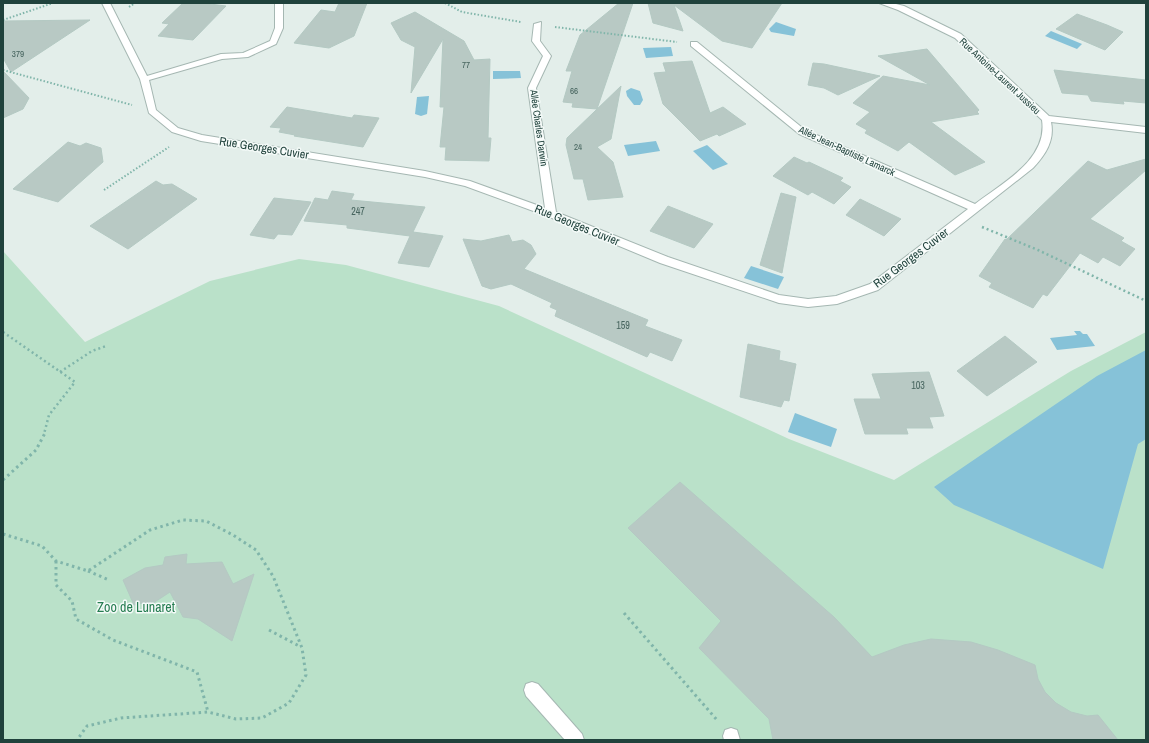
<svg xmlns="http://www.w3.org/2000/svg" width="1149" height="743" font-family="'Archivo Narrow',sans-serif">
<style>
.green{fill:#bae1c9}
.water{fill:#86c2d8}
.building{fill:#b8c9c4;stroke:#b4c9c3}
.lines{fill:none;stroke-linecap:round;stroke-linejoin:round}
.minor-casing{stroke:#a5b7b2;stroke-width:2}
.path-far2{stroke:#80b5aa;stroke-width:2;stroke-dasharray:1.5 2;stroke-linecap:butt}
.path-far1{stroke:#80b5aa;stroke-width:2.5;stroke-dasharray:2 3;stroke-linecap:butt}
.path{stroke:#80b5aa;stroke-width:3;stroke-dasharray:2.5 3.5;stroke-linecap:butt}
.minor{fill:#fff;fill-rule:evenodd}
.labels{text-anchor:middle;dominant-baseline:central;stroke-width:3;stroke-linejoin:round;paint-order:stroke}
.far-number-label{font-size:9px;fill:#46645e}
.far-street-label{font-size:10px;fill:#20423c;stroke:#f4faf8}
.number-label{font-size:10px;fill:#46645e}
.street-label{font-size:12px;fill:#20423c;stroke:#f4faf8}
.near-park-label{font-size:14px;fill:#267d51;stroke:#f4faf8}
</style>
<rect width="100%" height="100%" fill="#e3eeea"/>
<polygon class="green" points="3,251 85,342 210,281 299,259 346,265 499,306 789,439 894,480 1071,371 1146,332 1146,740 3,740"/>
<g class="water">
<polygon points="776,22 796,29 794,36 771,32 769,29"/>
<polygon points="1051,31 1082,44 1077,49 1045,36"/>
<polygon points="671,47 673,56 646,58 643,48"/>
<polygon points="493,71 520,71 521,78 493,79"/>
<polygon points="631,88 640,91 643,100 640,105 634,105 627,96 626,91"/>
<polygon points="429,96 427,114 421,116 415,114 417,97"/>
<polygon points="656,141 660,151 628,156 624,145"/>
<polygon points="707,145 728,164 713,170 693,151"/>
<polygon points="751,266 784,277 778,289 744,278"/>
<polygon points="1074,331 1080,331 1083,334 1087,334 1095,346 1057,350 1050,338 1077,335"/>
<polygon points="1146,350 1146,439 1138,444 1103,569 954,505 934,487 1097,376"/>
<polygon points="795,413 837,429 831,447 788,432"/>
</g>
<g class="building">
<polygon points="183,3 202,3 226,6 193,40 158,36 169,24 162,23"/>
<polygon points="339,3 367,3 354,36 329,48 294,43 321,10 335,12"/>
<polygon points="619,3 633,3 597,109 572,107 573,103 563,102 572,71 566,71 580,35"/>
<polygon points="648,3 782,3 752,48 722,41 674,5 683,31 653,23"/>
<polygon points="415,12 464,41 474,60 490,59 488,138 491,138 489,161 445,160 446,147 440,147 444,107 440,107 443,39 411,93 415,47 401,40 391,23"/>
<polygon points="1077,14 1107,25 1123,32 1105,50 1056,29"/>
<polygon points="90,20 11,72 3,58 3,21"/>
<polygon points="927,49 979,110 977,112 979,114 931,122 985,162 955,175 909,142 898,151 865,133 867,130 856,124 870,112 853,103 883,76 930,85 878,56"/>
<polygon points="692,61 710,113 723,107 746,124 719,136 717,134 700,141 663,104 654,73 666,72 663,63"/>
<polygon points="813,63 824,64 880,76 838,95 824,88 808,85"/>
<polygon points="1054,70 1146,80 1146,103 1123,101 1124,104 1091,101 1088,95 1062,93"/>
<polygon points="3,71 29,98 23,109 3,118"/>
<polygon points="621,86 611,139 597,147 613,162 623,197 588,200 583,179 574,179 566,145 567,138"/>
<polygon points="287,107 352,118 354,115 379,118 363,147 294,136 295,135 279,132 281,128 270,127"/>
<polygon points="68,142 80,146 86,143 101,148 103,162 58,202 13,189"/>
<polygon points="794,157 807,163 809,162 843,178 840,181 851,187 834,204 812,192 808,195 773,176"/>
<polygon points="1146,159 1146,170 1090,219 1124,238 1121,241 1135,249 1120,266 1103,257 1098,263 1080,253 1047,296 1043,294 1033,308 989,287 992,283 979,276 1005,239 1006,240 1088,161 1107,170"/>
<polygon points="156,181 163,185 172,184 197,199 128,249 90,226"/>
<polygon points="332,191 354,194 351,200 425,207 413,232 443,236 429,267 398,263 410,236 347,228 347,225 304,221 315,198 328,200"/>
<polygon points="781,193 796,197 782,273 760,265"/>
<polygon points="274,198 311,202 292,235 278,234 274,239 250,235"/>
<polygon points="860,199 901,219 884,236 846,215"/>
<polygon points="668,206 713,224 694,248 650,231"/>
<polygon points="509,235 512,242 523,240 531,245 536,254 524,269 648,320 645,326 682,340 672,361 650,352 647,357 555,316 557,310 550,307 552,303 511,284 491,289 482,286 463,239 481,241"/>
<polygon points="1005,336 1037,362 987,396 957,371"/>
<polygon points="748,344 780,351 779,360 796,364 789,401 784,400 781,407 740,397"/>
<polygon points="929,372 944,416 929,417 933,428 906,428 908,434 865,434 854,399 881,399 872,374"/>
<polygon points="680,482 834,617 872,657 904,645 931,639 971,642 998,650 1035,665 1038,679 1045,692 1056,703 1071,712 1087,716 1098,715 1118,740 773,740 769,719 699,648 721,621 628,528"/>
<polygon points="187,554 186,564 222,562 233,584 254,574 232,641 198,619 183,617 170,592 144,609 142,603 134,605 123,580 145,568 163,565 165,557"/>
</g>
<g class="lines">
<g class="minor-casing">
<g id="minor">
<path d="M 102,3 L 110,3 L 147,76 L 221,54 L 243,53 L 270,41 L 275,28 L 275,3 L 283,3 L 283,28 L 276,44 L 248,57 L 222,59 L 149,80 L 156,110 L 178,128 L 202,135 L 425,171 L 470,181 L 545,208 L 528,88 L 543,56 L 532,41 L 534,24 L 541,22 L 540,41 L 551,56 L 536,88 L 556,212 L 668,257 L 779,295 L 808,299 L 836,296 L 870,284 L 968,209 L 799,134 L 691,46 L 691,42 L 697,42 L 805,130 L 975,204 C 1002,183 1048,160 1042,120 L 955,38 L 898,10 L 879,3 L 892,3 L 904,6 L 961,34 L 1049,116 L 1146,127 L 1146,133 L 1051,122 C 1055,141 1045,155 1033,168 L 878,290 L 837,304 L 808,307 L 779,303 L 660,263 L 547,216 L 465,186 L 425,177 L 201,141 L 172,132 L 149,113 L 140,79 Z"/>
<polygon points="532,682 538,684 582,734 584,740 565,740 526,696 524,690 526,684"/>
<polygon points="731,728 737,730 740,740 724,740 723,736 725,730"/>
</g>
</g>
<g class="path-far2">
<polyline points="445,3 462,12 521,22"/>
<polyline points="129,7 135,3"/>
<polyline points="3,20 53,3"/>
<polyline points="555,27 677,42"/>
<polyline points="3,70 132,105"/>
<polyline points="104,190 169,147"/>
</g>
<g class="path-far1">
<polyline points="982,227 1038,250 1146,301"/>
<polyline points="3,332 75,382 49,415 44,434"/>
<polyline points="60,372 92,351 106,346"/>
</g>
<g class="path">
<polyline points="3,480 36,450 45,433"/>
<polyline points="3,534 42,546 56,561 88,571 150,530 183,520 206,521 233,535 256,550 273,576 302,648 306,675 289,703 262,718 236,719 208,712 121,718 87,726 77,740"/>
<polyline points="56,561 56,585 72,601 76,619 113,640 197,672 208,712"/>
<polyline points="88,571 109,580"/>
<polyline points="624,613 717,720"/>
<polyline points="269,630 301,647"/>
</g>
<use href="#minor" class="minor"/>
</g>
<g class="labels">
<g class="far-number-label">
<text x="18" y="54">379</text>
<text x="466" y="65">77</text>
<text x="574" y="91">66</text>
<text x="578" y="147">24</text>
</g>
<g class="far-street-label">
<text transform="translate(1000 76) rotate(43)">Rue Antoine-Laurent Jussieu</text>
<text transform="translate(539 128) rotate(82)">Allée Charles Darwin</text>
<text transform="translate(847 151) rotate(25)">Allée Jean-Baptiste Lamarck</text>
</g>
<g class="number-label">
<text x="358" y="211">247</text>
<text x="623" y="325">159</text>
<text x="918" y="385">103</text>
</g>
<g class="street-label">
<text transform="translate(264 148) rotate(9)">Rue Georges Cuvier</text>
<text transform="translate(577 225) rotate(22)">Rue Georges Cuvier</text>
<text transform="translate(911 258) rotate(-37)">Rue Georges Cuvier</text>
</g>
<g class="near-park-label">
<text x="136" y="607">Zoo de Lunaret</text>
</g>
</g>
<rect width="1149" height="743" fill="none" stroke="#20423c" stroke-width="8"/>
</svg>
